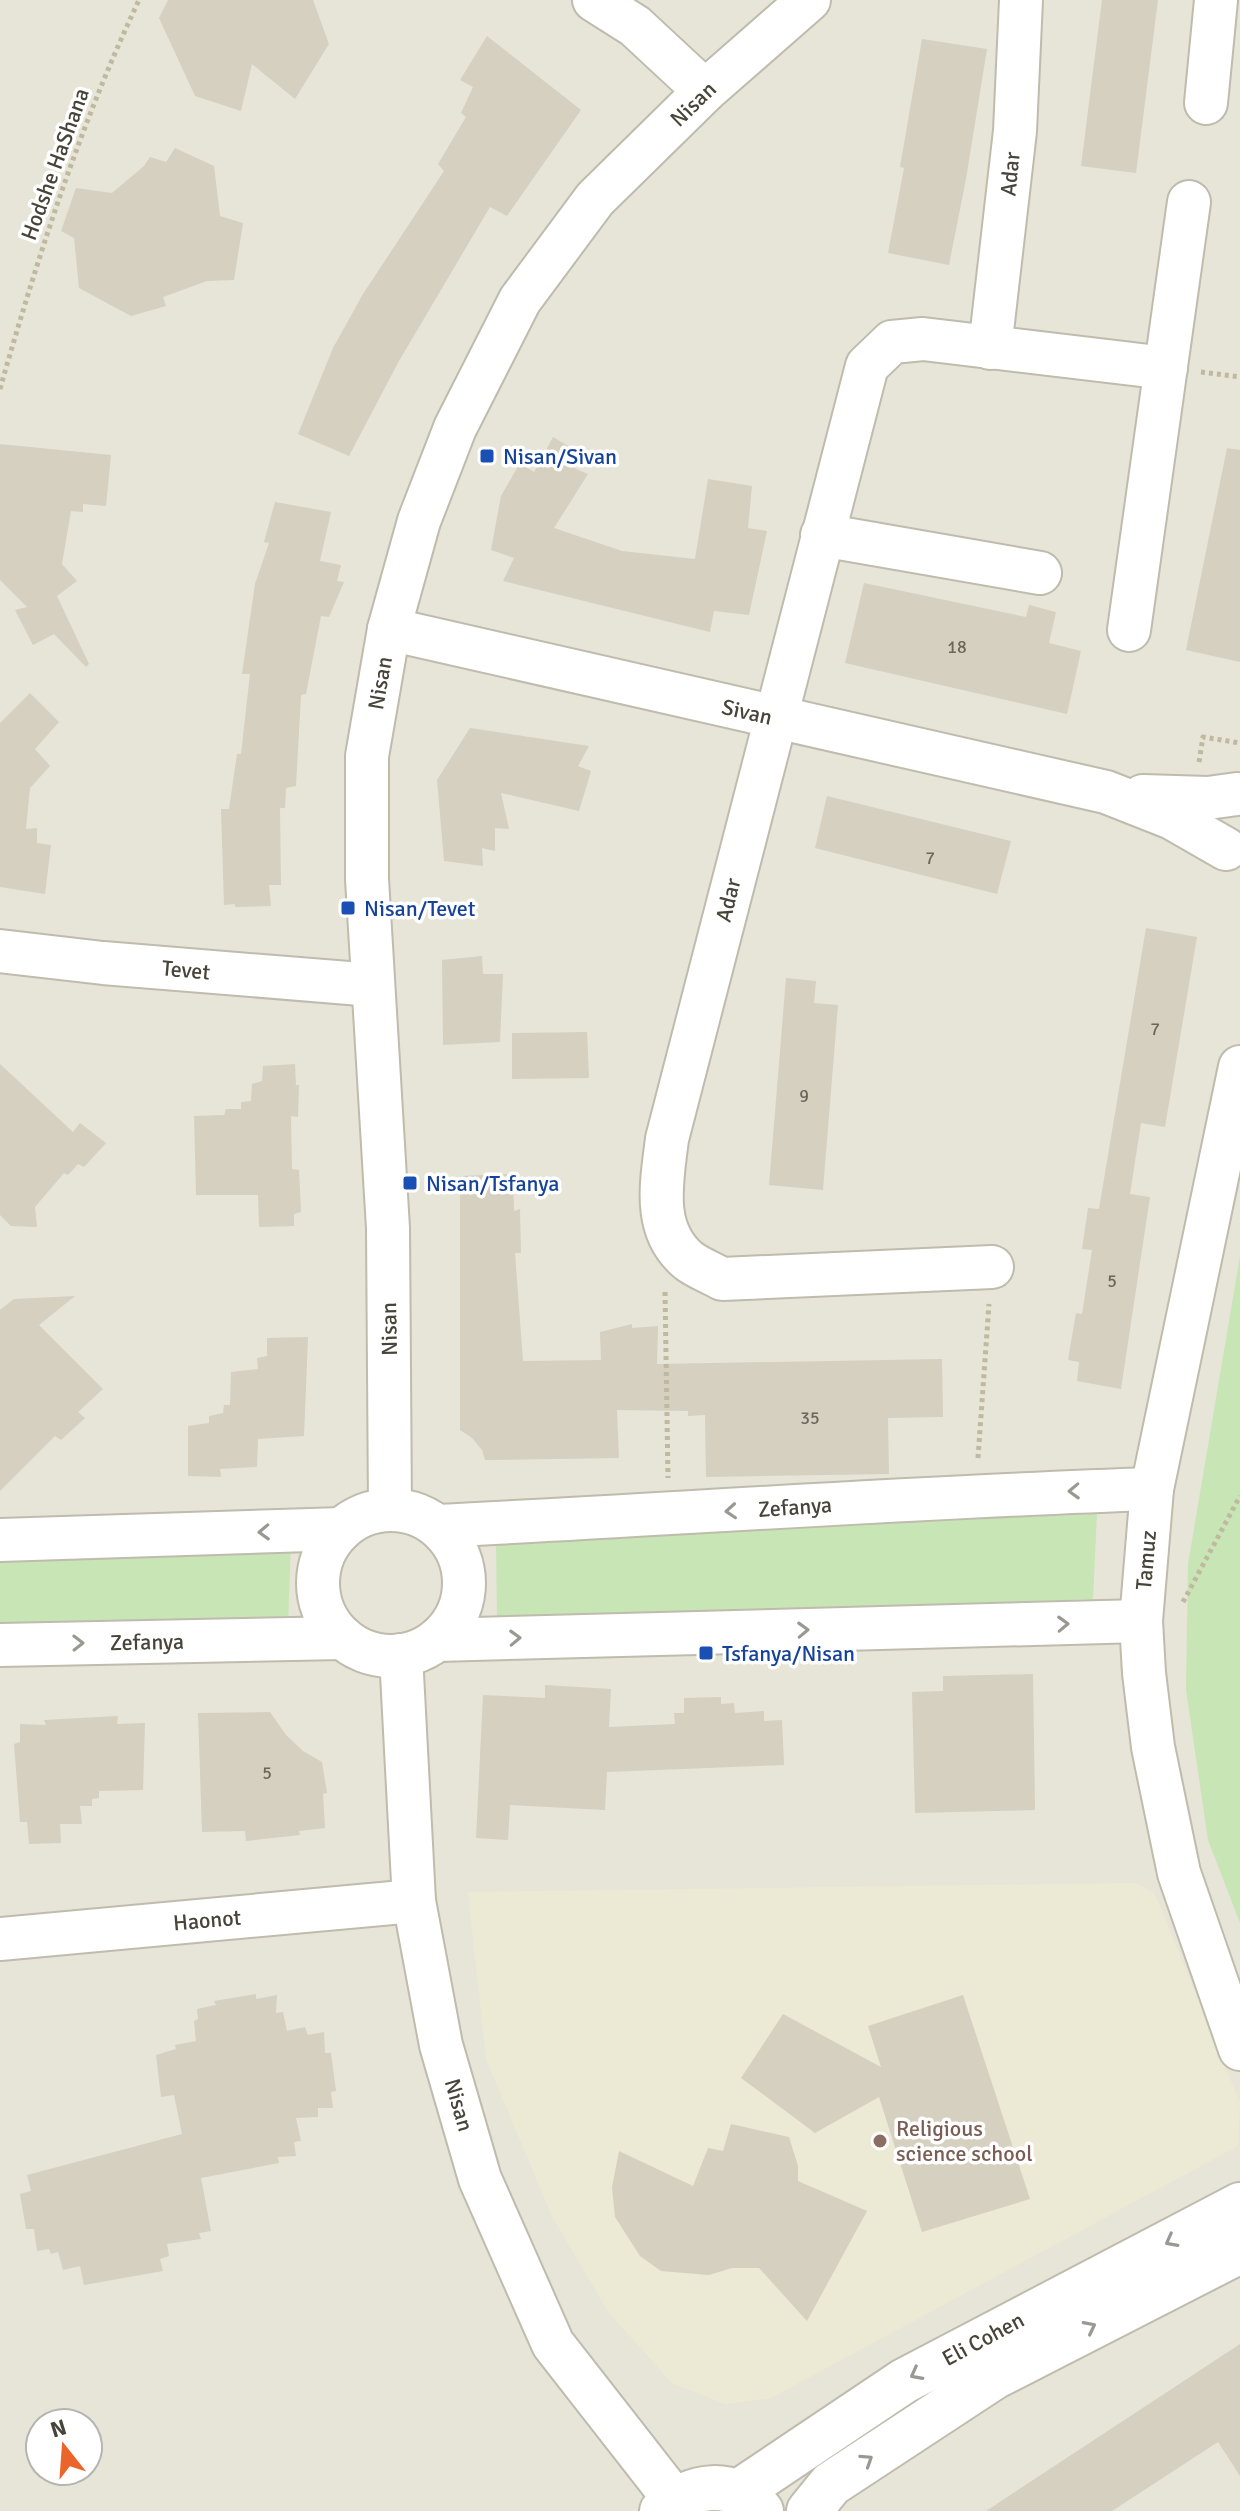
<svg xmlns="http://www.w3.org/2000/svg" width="1240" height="2511" font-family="Signika,sans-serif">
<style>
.residential{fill:#e7e5d8;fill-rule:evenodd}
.education{fill:#ece9d5}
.green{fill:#c8e5b6}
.building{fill:#d5d0c0}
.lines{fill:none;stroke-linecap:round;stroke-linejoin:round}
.minor-casing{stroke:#bfbbad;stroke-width:46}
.tertiary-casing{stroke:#bfbbad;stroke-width:48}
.path{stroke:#c0b99f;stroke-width:5;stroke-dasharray:4 4;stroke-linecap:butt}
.minor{stroke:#fff;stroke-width:42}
.tertiary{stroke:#fff;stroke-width:44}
.oneway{stroke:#9a9892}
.transit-dot{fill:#1a4fb4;stroke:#fff;stroke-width:3}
.education-dot{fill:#8d6e63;stroke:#fff;stroke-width:3}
.labels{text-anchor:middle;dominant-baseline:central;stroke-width:7;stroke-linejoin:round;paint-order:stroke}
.number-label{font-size:18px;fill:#6a675b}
.street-label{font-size:22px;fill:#474439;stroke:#fff}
.transit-label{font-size:22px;fill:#164399;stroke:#fff;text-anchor:start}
.education-label{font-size:22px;fill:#785e54;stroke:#fff;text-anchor:start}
</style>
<rect width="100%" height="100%" fill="#f4f2ea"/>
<path class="residential" d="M 0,0 L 1240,0 L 1240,2511 L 0,2511 ZM 40,2423 L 88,2423 L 88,2471 L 40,2471 Z"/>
<polygon class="education" points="1137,1883 1155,1894 1240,2103 1238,2146 771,2398 725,2404 672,2383 609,2313 552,2216 486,2059 468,1892"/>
<g class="green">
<polygon points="1240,1256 1240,1923 1208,1840 1186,1690 1188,1564"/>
<polygon points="1097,1514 1093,1599 497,1622 496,1537"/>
<polygon points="291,1541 288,1626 0,1628 0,1555"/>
</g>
<g class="building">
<polygon points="168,0 313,0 329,44 295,99 252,64 241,111 195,96 159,18"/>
<polygon points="1102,0 1158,0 1136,173 1081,166"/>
<polygon points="487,36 581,110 507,216 490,207 399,361 349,456 298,434 333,348 363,294 444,171 438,164 466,117 461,113 473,87 460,80"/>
<polygon points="922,39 987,49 966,179 949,265 888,253 904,168 900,167"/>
<polygon points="175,148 214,166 220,216 243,223 234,280 207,281 163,297 166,306 131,316 79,288 74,238 61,231 76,188 112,193 144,166 150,157 166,162"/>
<polygon points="553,437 585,456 574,468 588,474 554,528 622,551 695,559 708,479 752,486 748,528 767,531 749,615 714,611 710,632 503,581 514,558 491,550 501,496 520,463 534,472"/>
<polygon points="0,444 111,455 106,506 83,504 83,512 71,511 62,564 77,581 57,596 89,664 86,667 54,634 33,645 15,610 27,607 0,580"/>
<polygon points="1227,448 1240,450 1240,662 1186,650"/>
<polygon points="275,502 331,512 320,561 341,565 337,581 344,582 329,617 321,616 306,694 301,695 296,786 286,788 285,808 280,808 281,885 269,885 271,906 235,907 235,904 224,905 221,809 229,809 237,754 241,754 250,674 242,674 255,584 269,543 264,542"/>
<polygon points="864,583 1026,617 1029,605 1056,612 1049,643 1081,651 1067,714 845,663"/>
<polygon points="30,693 59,722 35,749 50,766 30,788 26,829 37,828 37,843 51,845 45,894 0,887 0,723"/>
<polygon points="470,728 589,746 578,766 591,771 579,811 501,793 509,829 495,828 495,851 482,848 483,866 444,861 437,780"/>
<polygon points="827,796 1011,841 997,894 815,848"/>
<polygon points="1146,928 1197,937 1165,1127 1141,1123 1130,1194 1150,1197 1121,1389 1077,1381 1079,1362 1068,1360 1076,1313 1082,1314 1092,1250 1082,1249 1088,1208 1099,1209"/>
<polygon points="482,956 483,974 503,974 500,1042 443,1045 442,960"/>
<polygon points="786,978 816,981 814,1003 838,1005 823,1190 769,1185"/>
<polygon points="587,1032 589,1078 512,1079 512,1033"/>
<polygon points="0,1064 73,1132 80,1123 106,1143 84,1167 78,1164 68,1175 64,1173 35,1207 37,1227 11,1226 0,1215"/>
<polygon points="295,1064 296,1085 299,1085 298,1117 291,1116 292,1169 299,1170 301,1212 294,1214 294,1226 259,1227 258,1195 196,1195 194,1116 224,1115 226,1109 241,1109 241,1102 251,1101 252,1084 262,1081 263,1066"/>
<polygon points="513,1174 514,1211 520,1209 521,1253 515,1253 523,1361 601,1360 600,1332 632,1324 632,1328 658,1326 657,1364 942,1359 943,1417 888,1418 889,1474 706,1477 705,1415 688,1416 688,1411 617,1410 619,1458 485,1460 482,1450 472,1438 460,1430 460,1176"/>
<polygon points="75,1296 39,1325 103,1389 78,1412 85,1418 61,1440 55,1436 0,1491 0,1310 14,1299"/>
<polygon points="308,1337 304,1436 258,1439 257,1467 220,1469 221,1477 188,1476 188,1426 209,1423 209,1416 223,1413 224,1405 230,1405 231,1372 258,1369 257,1358 267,1356 267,1338"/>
<polygon points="1033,1674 1035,1810 915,1813 912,1692 943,1691 943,1676"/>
<polygon points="545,1685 611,1689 609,1727 675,1724 674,1713 684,1713 684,1698 721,1697 721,1704 734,1703 735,1713 764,1711 764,1721 782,1720 784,1765 607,1772 605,1810 510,1805 508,1840 476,1838 483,1695 545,1698"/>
<polygon points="270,1712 286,1735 303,1751 322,1762 327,1793 323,1794 325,1828 299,1831 300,1835 246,1841 245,1831 202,1832 198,1713"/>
<polygon points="118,1716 117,1724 145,1723 143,1790 99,1791 99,1798 92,1799 92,1806 80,1806 82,1824 60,1824 61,1843 29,1844 27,1822 20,1822 14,1744 20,1742 20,1724 46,1725 44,1720"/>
<polygon points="256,1994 256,1999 277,1995 276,2013 283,2012 287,2031 305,2027 308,2035 324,2032 325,2053 331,2053 336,2091 331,2092 333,2108 318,2108 318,2117 296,2118 301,2141 294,2142 296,2156 278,2157 279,2163 201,2178 211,2231 199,2233 201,2239 167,2244 169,2256 160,2259 163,2271 84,2285 80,2266 63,2270 58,2252 51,2254 49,2249 37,2251 34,2229 26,2229 20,2194 31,2191 27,2175 182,2134 174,2095 161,2097 156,2055 176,2049 175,2045 196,2041 194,2021 198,2019 197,2009 216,2005 214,2001"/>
<polygon points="963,1995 1030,2199 922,2232 879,2097 815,2133 741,2078 783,2014 881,2067 868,2026"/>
<polygon points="731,2124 789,2137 798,2166 798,2181 867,2211 807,2321 759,2268 732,2268 709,2275 661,2271 640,2256 615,2217 612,2187 619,2151 693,2186 708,2148 723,2151"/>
<polygon points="1240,2344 1240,2476 1218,2442 1112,2511 986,2511"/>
</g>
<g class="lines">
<g class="minor-casing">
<g id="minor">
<polyline points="594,0 635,26 705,91"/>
<polyline points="1206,103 1216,0"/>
<polyline points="990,348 1015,131 1021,0"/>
<polyline points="822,535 1040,573"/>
<polyline points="389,629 1106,792 1172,818 1226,849"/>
<polyline points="1129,630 1189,202"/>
<polyline points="1143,796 1208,798 1237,794"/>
<polyline points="0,951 103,963 373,985"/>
<polyline points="1240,1067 1152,1489 1141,1621 1144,1673 1153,1747 1179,1873 1240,2049"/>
<path d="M 992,1267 L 722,1279 C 712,1273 698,1268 689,1261 C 651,1230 662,1181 667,1139 L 867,366 L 892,342 L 923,339 L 1166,368"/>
<polyline points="390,1510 388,1228 367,879 367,756 389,629 419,521 455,428 520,300 595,199 705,91 809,0"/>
<circle cx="391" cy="1583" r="73"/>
<path d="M 438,1526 C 676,1514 914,1497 1152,1489"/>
<polyline points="0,1540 342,1529"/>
<polyline points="437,1640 1141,1621"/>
<polyline points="0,1645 343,1638"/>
<polyline points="401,1655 414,1901 441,2045 480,2179 553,2344 674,2499"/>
<polyline points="0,1939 414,1901"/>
</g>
</g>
<g class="tertiary-casing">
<g id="tertiary">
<polyline points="737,2493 904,2381 1240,2205"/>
<path d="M 662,2511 C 690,2484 734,2477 761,2511"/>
<polyline points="809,2511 831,2484 994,2377 1240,2251"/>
</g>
</g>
<g class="path">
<polyline points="1201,372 1240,377"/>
<path d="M 0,389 C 38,256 80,125 139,0"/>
<polyline points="1199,762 1203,737 1240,743"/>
<polyline points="665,1292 668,1478"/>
<polyline points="978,1458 989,1304"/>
<polyline points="1183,1602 1240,1496"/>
</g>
<use href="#minor" class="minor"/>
<use href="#tertiary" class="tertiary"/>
</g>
<defs><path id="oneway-chevron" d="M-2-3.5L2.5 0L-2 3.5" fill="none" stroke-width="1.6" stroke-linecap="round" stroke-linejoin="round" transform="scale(2)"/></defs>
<g class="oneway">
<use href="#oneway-chevron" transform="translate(1074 1491) rotate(178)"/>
<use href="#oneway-chevron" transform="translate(731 1511) rotate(176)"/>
<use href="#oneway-chevron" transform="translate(264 1532) rotate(178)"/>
<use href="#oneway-chevron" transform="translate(1063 1624) rotate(-2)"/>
<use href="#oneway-chevron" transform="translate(803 1630) rotate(-2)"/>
<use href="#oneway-chevron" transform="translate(515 1638) rotate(-2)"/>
<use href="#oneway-chevron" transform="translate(78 1643) rotate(-1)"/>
<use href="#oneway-chevron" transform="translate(1171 2241) rotate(152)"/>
<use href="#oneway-chevron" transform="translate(1090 2327) rotate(-27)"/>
<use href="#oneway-chevron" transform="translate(916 2374) rotate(152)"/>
<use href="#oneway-chevron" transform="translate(867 2460) rotate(-33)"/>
</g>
<g class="transit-dot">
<rect x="479" y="448" width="16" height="16" rx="4"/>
<rect x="340" y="900" width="16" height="16" rx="4"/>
<rect x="402" y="1175" width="16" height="16" rx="4"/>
<rect x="698" y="1645" width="16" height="16" rx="4"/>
</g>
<circle class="education-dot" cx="880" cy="2141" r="8"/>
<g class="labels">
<g class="number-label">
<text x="957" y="647">18</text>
<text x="930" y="858">7</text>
<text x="1155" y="1029">7</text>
<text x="804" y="1096">9</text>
<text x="1112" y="1281">5</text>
<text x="810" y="1418">35</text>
<text x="267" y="1773">5</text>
</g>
<g class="street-label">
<text transform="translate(693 104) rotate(-44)">Nisan</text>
<text transform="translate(55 164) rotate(-70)">Hodshe HaShana</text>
<text transform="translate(1010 174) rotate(-84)">Adar</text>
<text transform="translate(380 683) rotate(-80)">Nisan</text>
<text transform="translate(747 712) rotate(13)">Sivan</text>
<text transform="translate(728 900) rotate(-76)">Adar</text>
<text transform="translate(186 970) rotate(5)">Tevet</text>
<text transform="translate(389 1329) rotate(-91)">Nisan</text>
<text transform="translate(795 1507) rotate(-4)">Zefanya</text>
<text transform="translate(1146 1560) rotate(-85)">Tamuz</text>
<text transform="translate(147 1642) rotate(-1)">Zefanya</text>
<text transform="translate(207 1920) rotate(-5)">Haonot</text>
<text transform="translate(459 2105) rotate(74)">Nisan</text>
<text transform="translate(983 2339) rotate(-28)">Eli Cohen</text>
</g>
<g class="transit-label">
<text x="503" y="456">Nisan/Sivan</text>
<text x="364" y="908">Nisan/Tevet</text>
<text x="426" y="1183">Nisan/Tsfanya</text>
<text x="722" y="1653">Tsfanya/Nisan</text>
</g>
<g class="education-label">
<text x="896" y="2128">Religious<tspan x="896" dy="25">science school</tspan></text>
</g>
</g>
<g transform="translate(64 2447) rotate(343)"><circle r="38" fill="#ffffff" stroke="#b5b4b0" stroke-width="2"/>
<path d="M0-6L14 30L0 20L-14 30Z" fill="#eb652a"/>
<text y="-12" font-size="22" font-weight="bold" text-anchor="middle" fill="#474439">N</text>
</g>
</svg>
